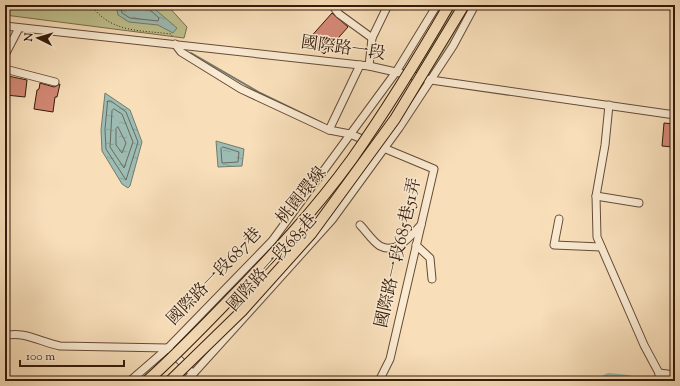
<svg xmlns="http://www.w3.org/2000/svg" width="680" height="386" font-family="'Sorts Mill Goudy','Noto Serif TC',serif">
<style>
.green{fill:#bfc18e;stroke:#7a6e4c}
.water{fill:url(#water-ripples);stroke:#737b6f}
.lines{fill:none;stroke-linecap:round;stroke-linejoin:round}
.shore{stroke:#686b5e;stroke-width:1}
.stream{stroke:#737b6f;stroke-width:2}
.river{stroke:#9dbcb3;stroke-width:12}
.building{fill:#d38875;stroke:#341a0a}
.minor-casing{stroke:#654b36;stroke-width:9}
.path{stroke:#341a0a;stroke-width:1;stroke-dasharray:1 2;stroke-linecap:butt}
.minor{stroke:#faead2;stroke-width:7}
.highway-bridge-casing{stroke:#341a0a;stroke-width:12;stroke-linecap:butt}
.highway-bridge{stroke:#f8dfba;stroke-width:10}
.labels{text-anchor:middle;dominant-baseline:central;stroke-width:3;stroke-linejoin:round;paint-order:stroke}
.street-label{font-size:17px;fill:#341a0a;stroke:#faead2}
</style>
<defs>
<pattern id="water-ripples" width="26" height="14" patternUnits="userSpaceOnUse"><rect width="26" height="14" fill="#9dbcb3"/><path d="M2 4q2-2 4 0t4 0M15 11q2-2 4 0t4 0" fill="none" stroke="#88a199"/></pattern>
</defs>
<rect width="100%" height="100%" fill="#f8dfba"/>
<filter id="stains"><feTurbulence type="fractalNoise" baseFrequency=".005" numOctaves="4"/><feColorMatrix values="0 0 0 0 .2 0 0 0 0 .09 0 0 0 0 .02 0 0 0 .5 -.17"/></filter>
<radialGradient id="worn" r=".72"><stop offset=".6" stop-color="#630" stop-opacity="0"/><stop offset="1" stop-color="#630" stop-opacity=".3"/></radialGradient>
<g class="green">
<polygon points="5,5 167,5 187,27 184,38 5,15"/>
<polygon points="445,5 473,5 429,79 404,71"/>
</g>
<g class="water">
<polygon points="116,5 150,5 177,28 173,33 158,25 129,22 118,15"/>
<polygon points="105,93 130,110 142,142 130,186 128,188 122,184 102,151 101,130"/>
<polygon points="216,141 244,149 242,166 218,167"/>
</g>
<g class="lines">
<g class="shore">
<polyline points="120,5 122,13 130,18 158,21 159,18 149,9 148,5"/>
<polygon points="108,101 111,101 126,112 138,142 126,180 106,149 105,130"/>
<polygon points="114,109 122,114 133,142 124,168 110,147 112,111"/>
<polygon points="118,127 126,143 122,153 116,145 116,129"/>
<polygon points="223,147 239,152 238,162 222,163 221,149"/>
</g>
<polyline class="stream" points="191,53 260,93 322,123"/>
<polyline class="river" points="605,381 609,379 628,381"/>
</g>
<g class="building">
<polygon points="332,13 348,27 324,54 308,40"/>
<polygon points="8,76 27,80 25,97 6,95"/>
<polygon points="40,83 54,87 60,84 57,97 55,97 53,112 34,109 37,90 39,89"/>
<polygon points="664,123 674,124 672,147 662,146"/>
</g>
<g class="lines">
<g class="minor-casing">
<g id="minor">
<polyline points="332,5 339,14 372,38"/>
<polyline points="5,26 369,66 431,80 675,115"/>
<polyline points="175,44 181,52 241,89 329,130 350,134 434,169 390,359 379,381"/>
<polyline points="5,55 19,28"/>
<polyline points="369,66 372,38 388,5"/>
<polyline points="5,69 55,82"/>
<polyline points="609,105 605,145 596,196 597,237 644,345 659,373 659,381"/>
<polyline points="329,130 360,65"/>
<polyline points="596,196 639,203"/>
<polyline points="559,219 554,245 601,247"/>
<path d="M 360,225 C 366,231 373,242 380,246 C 397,255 411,235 421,225"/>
<polyline points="416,245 430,258 432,279"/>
<path d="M 5,336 C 22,330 43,343 60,346 L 168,348"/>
<polyline points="168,348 193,374 332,220 399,128 453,46 475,5"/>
<polyline points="659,373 675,375"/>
<polyline points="130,381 168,348 272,241 396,72 437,5"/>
<polyline points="185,381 193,374"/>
</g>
</g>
<path class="path" d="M 91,5 C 111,33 140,30 171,34 L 172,36"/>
<use href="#minor" class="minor"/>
<g class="highway-bridge-casing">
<g id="highway-bridge">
<path d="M 147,381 C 176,355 202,328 229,300 C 273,255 315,210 352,159 C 387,109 419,57 449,5"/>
<polyline points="170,381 242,311 311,234 395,119 464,5"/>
</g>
</g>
<use href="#highway-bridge" class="highway-bridge"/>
</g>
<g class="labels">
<g class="street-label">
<text transform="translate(343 49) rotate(8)">國際路一段</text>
<text transform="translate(302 196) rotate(-51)">桃園環線</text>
<text transform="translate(399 253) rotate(-77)">國際路一段685巷51弄</text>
<text transform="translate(273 263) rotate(-48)">國際路一段685巷</text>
<text transform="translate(215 277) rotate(-46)">國際路一段687巷</text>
</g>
</g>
<rect width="680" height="386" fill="none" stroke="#f8dfba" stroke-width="20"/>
<rect x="6" y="6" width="668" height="374" fill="none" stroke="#341a0a" stroke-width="2"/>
<rect x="10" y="10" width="660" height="366" fill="none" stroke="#341a0a"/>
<g transform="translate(38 38) rotate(275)" stroke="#faead2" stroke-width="3" paint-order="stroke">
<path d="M0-3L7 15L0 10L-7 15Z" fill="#341a0a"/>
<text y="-6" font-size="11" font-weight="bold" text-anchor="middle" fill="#341a0a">N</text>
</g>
<path d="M20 360v6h104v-6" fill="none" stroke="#341a0a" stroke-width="2"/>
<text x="26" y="360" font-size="12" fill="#341a0a" stroke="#faead2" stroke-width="3" paint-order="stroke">100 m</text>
<rect width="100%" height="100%" filter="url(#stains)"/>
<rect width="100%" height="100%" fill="url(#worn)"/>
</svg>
